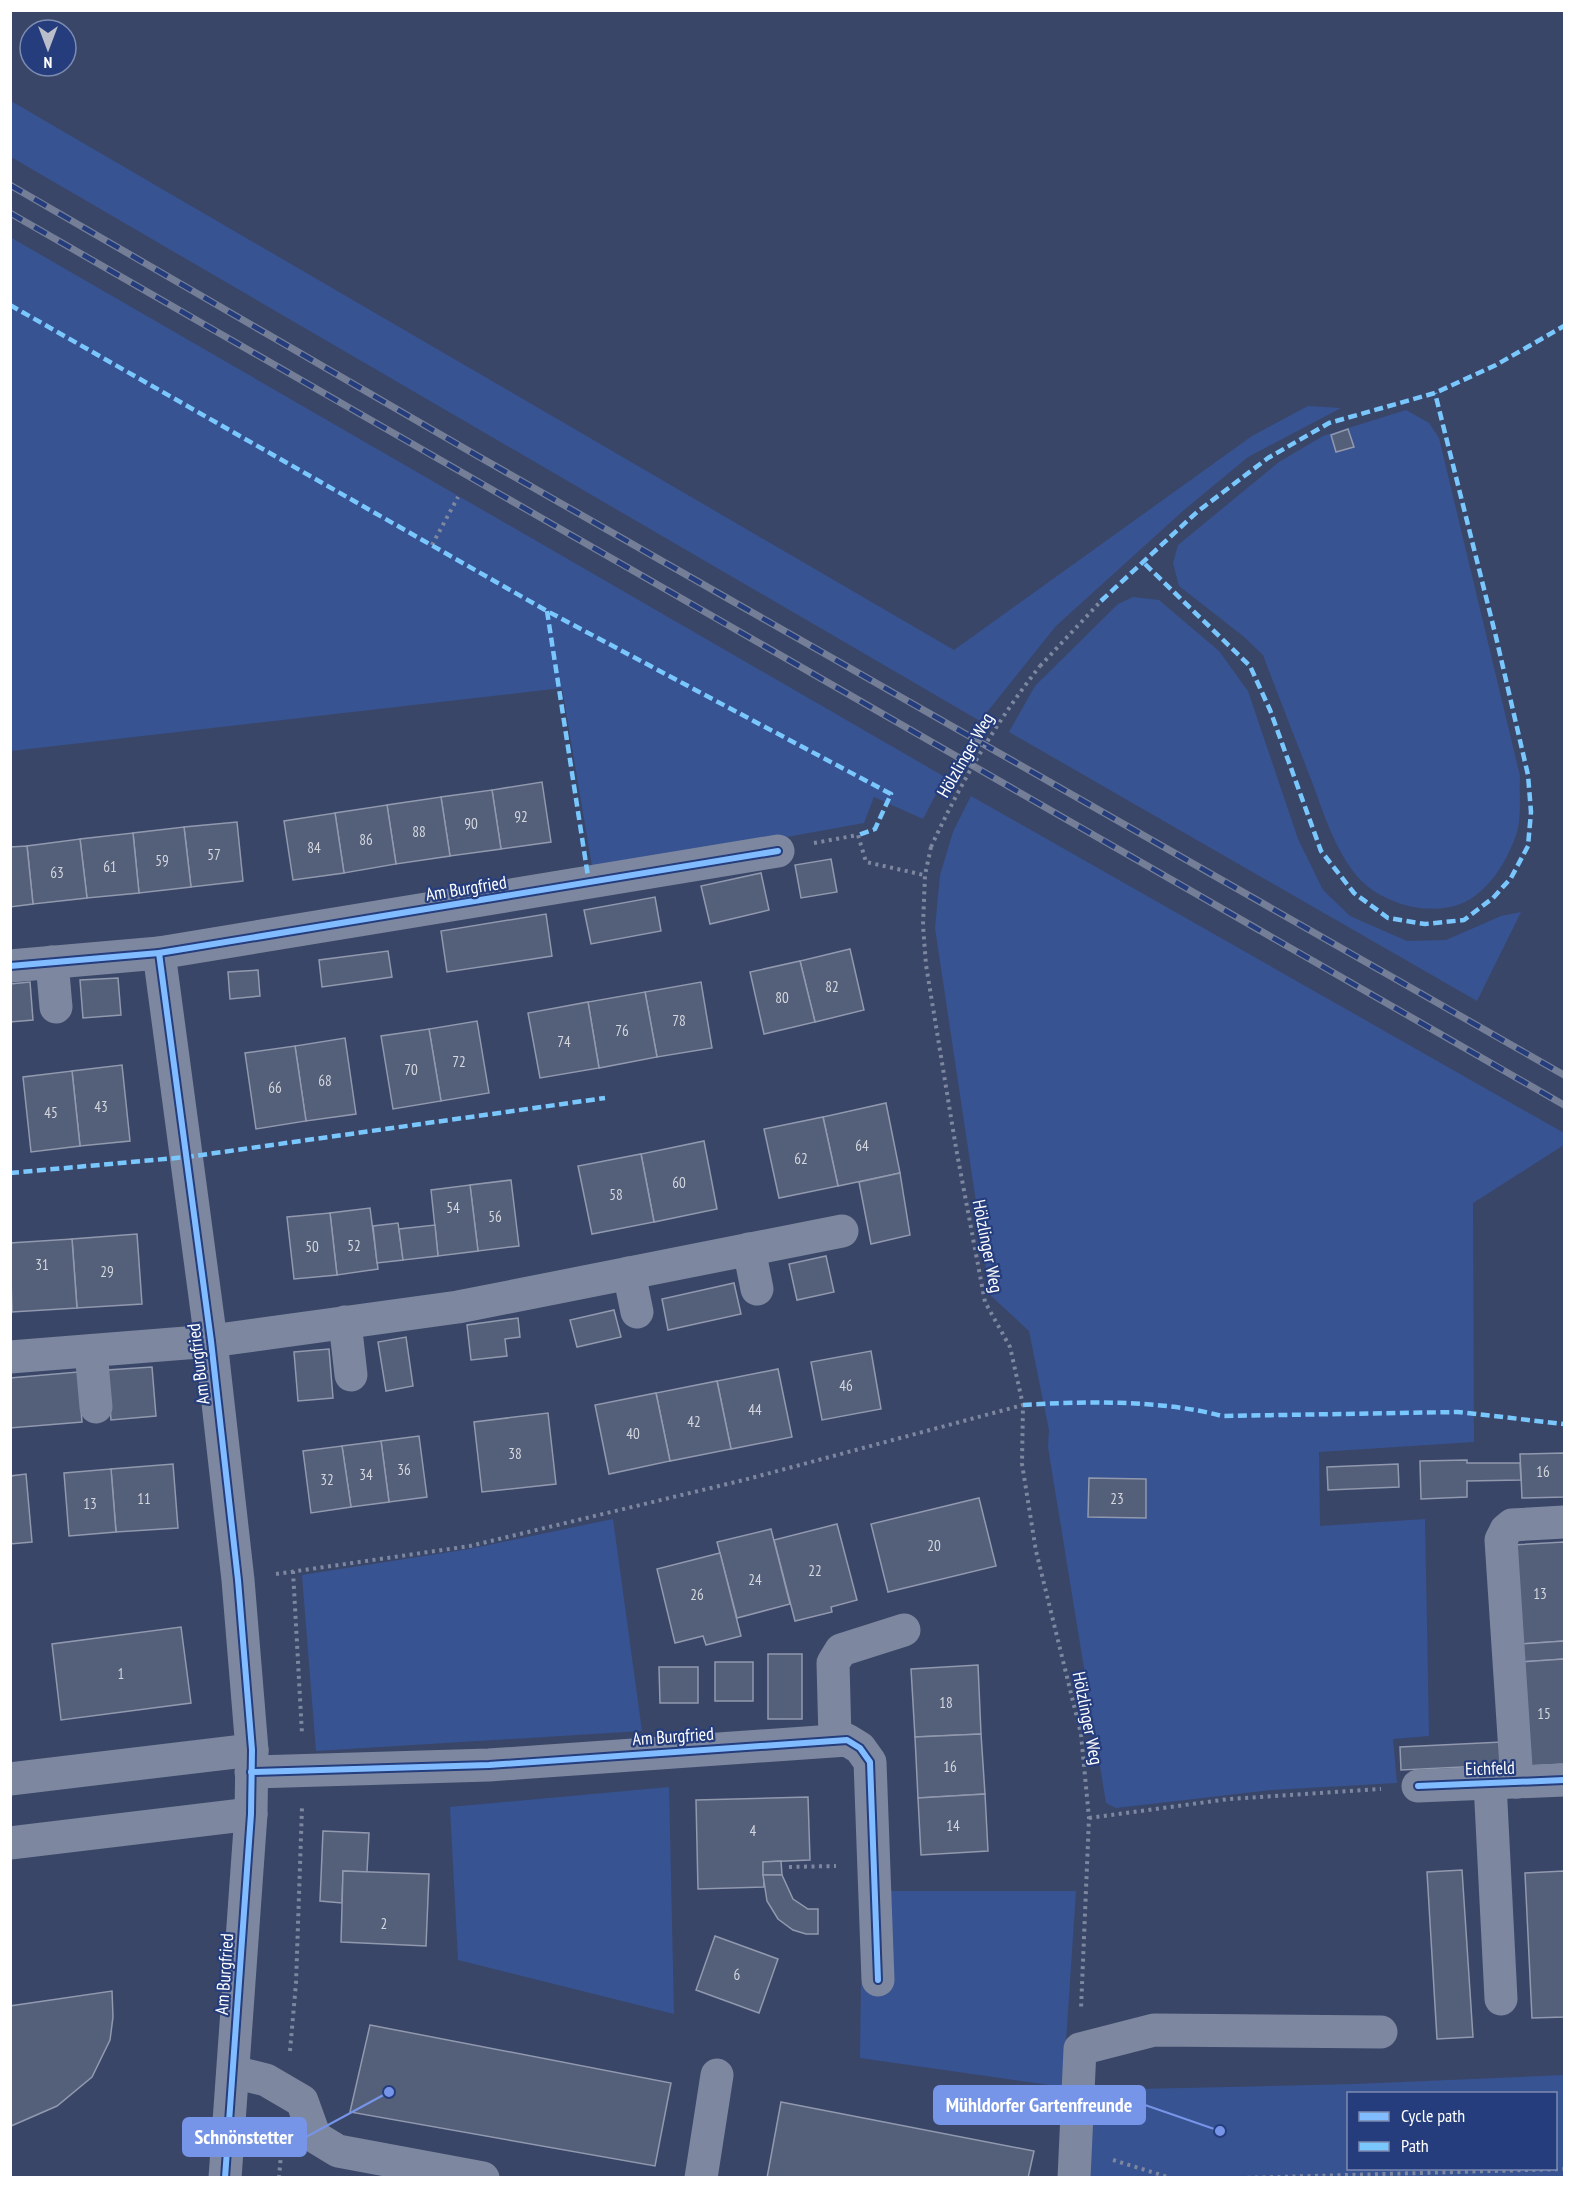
<svg xmlns="http://www.w3.org/2000/svg" width="1575" height="2188" font-family="'PT Sans Narrow',sans-serif">
<style>
.green{fill:#385392;fill-rule:evenodd}
.building{fill:#545f7a;stroke:#9199ae;stroke-width:1.5}
.lines{fill:none;stroke-linecap:round;stroke-linejoin:round}
.path{stroke:#7d879f;stroke-width:4;stroke-dasharray:3 4.5;stroke-linecap:butt}
.minor{stroke:#7d879f;stroke-width:33}
.rail-casing{stroke:#747e97;stroke-width:7}
.rail{stroke:#253d7c;stroke-width:4.5;stroke-dasharray:14;stroke-linecap:butt}
.path-bridge{stroke:#7d879f;stroke-width:4;stroke-dasharray:3 4.5;stroke-linecap:butt}
.quiet{stroke:#7ac7fe;stroke-width:4.5;stroke-dasharray:9 4.5;stroke-linecap:butt}
.cycleway-casing{stroke:#253d7c;stroke-width:10}
.cycleway{stroke:#80bcff;stroke-width:6}
.labels{text-anchor:middle;dominant-baseline:central;stroke-width:4.5;stroke-linejoin:round;paint-order:stroke}
.number-label{font-size:15px;fill:#d4d7de}
.street-label{font-size:18px;fill:#fff;stroke:#253d7c}
.leader{fill:none;stroke:#7795e8;stroke-width:2}
.callout-dot{fill:#7795e8;stroke:#253d7c;stroke-width:2}
.callout{fill:#7795e8;stroke:#7795e8;stroke-width:2}
.callout-label{font-size:20px;text-anchor:middle;font-weight:bold;fill:#fff}
</style>
<rect width="100%" height="100%" fill="#394668"/>
<g class="green">
<polygon points="11,101 954,650 1252,436 1308,406 1341,408 1248,457 1184,510 1056,626 980,721 11,157"/>
<polygon points="10,237 945,777 923,819 874,797 864,823 593,872 562,688 11,751"/>
<path d="M 1406,410 L 1429,423 L 1439,438 L 1520,776 C 1519,794 1522,818 1516,835 C 1507,861 1490,889 1465,902 C 1432,918 1380,904 1357,876 C 1335,850 1324,814 1312,782 C 1296,740 1279,698 1263,655 L 1243,636 L 1179,586 L 1173,563 L 1178,545 L 1279,462 L 1323,436 Z"/>
<polygon points="1133,597 1159,600 1219,651 1248,691 1298,839 1323,890 1350,916 1407,941 1446,940 1501,916 1521,912 1477,1001 1009,732 1035,686 1118,604"/>
<polygon points="971,796 1564,1133 1564,1145 1473,1203 1474,1442 1319,1452 1320,1526 1425,1519 1429,1736 1393,1739 1397,1783 1271,1790 1116,1808 1106,1803 1048,1447 1049,1430 1029,1331 990,1295 935,928 940,875 953,832"/>
<polygon points="613,1519 642,1731 316,1751 302,1575 469,1549"/>
<polygon points="669,1787 674,2014 458,1960 450,1807"/>
<polygon points="889,1891 1076,1891 1063,2087 860,2058 861,1983 890,1983"/>
<path d="M 1564,2075 L 1564,2177 L 1090,2178 L 1092,2090 L 1354,2084 ZM 1348,2094 L 1556,2094 L 1556,2168 L 1348,2168 Z"/>
</g>
<g class="building">
<polygon points="1348,429 1354,447 1336,452 1331,435"/>
<polygon points="542,782 551,842 501,849 492,790"/>
<polygon points="492,790 501,849 450,856 441,797"/>
<polygon points="441,797 450,856 396,864 387,805"/>
<polygon points="387,805 396,864 344,873 335,813"/>
<polygon points="335,813 344,873 293,880 284,821"/>
<polygon points="237,822 243,881 191,887 184,827"/>
<polygon points="184,827 191,887 139,893 133,833"/>
<polygon points="133,833 139,893 87,898 80,839"/>
<polygon points="80,839 87,898 33,904 27,846"/>
<polygon points="27,846 33,904 10,907 10,847"/>
<polygon points="831,859 837,892 801,898 795,865"/>
<polygon points="761,873 769,910 710,924 701,886"/>
<polygon points="655,897 661,931 591,944 584,910"/>
<polygon points="546,914 552,956 447,972 441,931"/>
<polygon points="850,949 864,1010 815,1022 800,961"/>
<polygon points="388,951 392,977 322,987 319,960"/>
<polygon points="800,961 815,1022 764,1034 750,972"/>
<polygon points="258,970 260,996 230,999 228,972"/>
<polygon points="118,978 121,1015 83,1018 80,980"/>
<polygon points="30,982 33,1020 10,1022 10,984"/>
<polygon points="701,982 712,1048 657,1057 645,992"/>
<polygon points="645,992 657,1057 599,1068 588,1002"/>
<polygon points="588,1002 599,1068 540,1078 528,1013"/>
<polygon points="477,1021 489,1093 441,1101 429,1029"/>
<polygon points="429,1029 441,1101 393,1109 381,1036"/>
<polygon points="345,1038 356,1114 306,1121 295,1046"/>
<polygon points="295,1046 306,1121 256,1129 245,1053"/>
<polygon points="122,1065 130,1141 80,1146 72,1071"/>
<polygon points="72,1071 80,1146 31,1152 23,1077"/>
<polygon points="886,1103 900,1173 838,1186 823,1117"/>
<polygon points="823,1117 838,1186 779,1198 764,1129"/>
<polygon points="704,1141 717,1209 654,1222 641,1154"/>
<polygon points="641,1154 654,1222 592,1234 578,1166"/>
<polygon points="900,1173 910,1235 871,1244 859,1182"/>
<polygon points="511,1180 519,1246 478,1251 470,1185"/>
<polygon points="470,1185 478,1251 438,1256 431,1190"/>
<polygon points="370,1208 378,1269 337,1275 330,1213"/>
<polygon points="330,1213 337,1275 294,1279 287,1217"/>
<polygon points="398,1223 403,1260 377,1263 373,1226"/>
<polygon points="435,1225 438,1256 403,1260 399,1229"/>
<polygon points="137,1234 142,1304 77,1308 72,1239"/>
<polygon points="72,1239 77,1308 12,1312 10,1243"/>
<polygon points="826,1256 834,1292 797,1300 789,1264"/>
<polygon points="734,1283 741,1314 668,1330 662,1299"/>
<polygon points="614,1310 621,1337 577,1347 570,1320"/>
<polygon points="518,1318 520,1337 505,1339 507,1356 471,1360 467,1325"/>
<polygon points="406,1337 413,1386 386,1391 378,1342"/>
<polygon points="329,1349 333,1398 298,1401 294,1352"/>
<polygon points="871,1351 881,1409 822,1420 811,1362"/>
<polygon points="152,1367 156,1416 111,1420 107,1370"/>
<polygon points="778,1369 792,1437 731,1449 717,1381"/>
<polygon points="78,1372 82,1422 10,1428 10,1378"/>
<polygon points="717,1381 731,1449 670,1461 656,1393"/>
<polygon points="656,1393 670,1461 609,1474 595,1405"/>
<polygon points="548,1413 556,1484 482,1492 474,1422"/>
<polygon points="419,1436 427,1497 389,1502 381,1441"/>
<polygon points="381,1441 389,1502 351,1507 342,1446"/>
<polygon points="342,1446 351,1507 311,1513 303,1451"/>
<polygon points="1564,1453 1564,1497 1522,1498 1520,1454"/>
<polygon points="1467,1460 1467,1463 1520,1463 1521,1480 1467,1481 1467,1497 1421,1499 1420,1461"/>
<polygon points="173,1464 178,1528 116,1532 111,1469"/>
<polygon points="1398,1464 1399,1487 1328,1490 1327,1467"/>
<polygon points="111,1469 116,1532 69,1536 64,1473"/>
<polygon points="26,1474 32,1542 10,1544 10,1476"/>
<polygon points="1089,1478 1146,1479 1146,1518 1088,1517"/>
<polygon points="979,1498 996,1566 888,1592 871,1524"/>
<polygon points="837,1524 857,1600 831,1607 832,1612 795,1621 774,1540"/>
<polygon points="771,1529 790,1604 737,1618 717,1542"/>
<polygon points="1564,1542 1564,1641 1519,1644 1513,1545"/>
<polygon points="720,1553 741,1636 706,1645 703,1636 675,1643 657,1569"/>
<polygon points="181,1627 191,1703 61,1720 52,1644"/>
<polygon points="1564,1641 1564,1659 1521,1662 1519,1644"/>
<rect x="768" y="1654" width="34" height="65"/>
<polygon points="1564,1659 1564,1764 1528,1766 1521,1662"/>
<rect x="715" y="1662" width="38" height="39"/>
<polygon points="978,1665 981,1734 915,1737 911,1669"/>
<polygon points="659,1667 698,1667 698,1703 660,1703"/>
<polygon points="981,1734 985,1794 918,1798 915,1737"/>
<polygon points="1502,1742 1504,1765 1401,1770 1400,1747"/>
<polygon points="985,1794 988,1851 921,1855 918,1798"/>
<polygon points="808,1797 810,1860 763,1862 764,1887 698,1889 696,1800"/>
<polygon points="323,1831 369,1833 367,1872 343,1871 342,1903 320,1901"/>
<polygon points="781,1861 782,1875 763,1875 763,1862"/>
<polygon points="1462,1870 1473,2037 1437,2039 1427,1872"/>
<polygon points="343,1871 429,1874 426,1946 341,1942"/>
<polygon points="1564,1871 1564,2017 1532,2018 1525,1873"/>
<polygon points="763,1875 782,1875 793,1899 808,1909 818,1909 818,1934 806,1934 793,1930 778,1919 767,1901"/>
<polygon points="715,1936 778,1959 759,2013 696,1990"/>
<polygon points="112,1991 113,2017 110,2040 92,2077 57,2106 11,2126 10,2006"/>
<polygon points="370,2025 671,2083 655,2166 350,2112"/>
<polygon points="781,2102 1034,2151 1028,2178 767,2178"/>
</g>
<g class="lines">
<g class="path">
<polyline points="432,545 458,497"/>
<polyline points="1040,666 1101,601"/>
<polyline points="814,843 858,835 866,862 924,875"/>
<polyline points="931,847 925,875 923,925 926,965 956,1148 985,1302 1010,1347 1023,1405 1022,1464 1036,1551 1081,1734 1089,1818 1081,2009"/>
<polyline points="293,1571 302,1734"/>
<polyline points="276,1574 470,1546 744,1480 1023,1405"/>
<polyline points="1089,1818 1229,1799 1381,1789"/>
<polyline points="789,1867 836,1866"/>
<polyline points="290,2051 296,1983 302,1807"/>
<polyline points="1113,2160 1171,2178"/>
<polyline points="279,2178 281,2154"/>
<polyline points="1240,2178 1564,2169"/>
</g>
<g class="minor">
<polyline points="159,953 211,1341 238,1580 252,1750 251,1814 225,2178"/>
<polyline points="52,962 56,1007"/>
<polyline points="10,966 159,953 778,851"/>
<polyline points="749,1249 757,1289"/>
<polyline points="629,1273 637,1312"/>
<polyline points="345,1322 351,1375"/>
<polyline points="91,1351 96,1407"/>
<polyline points="10,1357 211,1341 458,1307 842,1231"/>
<polyline points="835,1739 833,1663 841,1650 904,1630"/>
<polyline points="251,1772 489,1765 847,1740 860,1748 870,1762 878,1980"/>
<polyline points="10,1779 252,1750"/>
<polyline points="1517,1782 1501,1540 1506,1530 1512,1525 1564,1522"/>
<polyline points="1490,1783 1501,1999"/>
<polyline points="1418,1786 1564,1780"/>
<polyline points="10,1843 251,1814"/>
<polyline points="233,2072 266,2080 302,2101 315,2137 338,2151 483,2178"/>
<polyline points="701,2178 717,2075"/>
<polyline points="1074,2178 1080,2049 1154,2030 1381,2032"/>
</g>
<g class="rail-casing">
<g id="rail">
<polyline points="10,185 469,451 1564,1075"/>
<polyline points="10,213 1564,1105"/>
</g>
</g>
<use href="#rail" class="rail"/>
<path class="path-bridge" d="M 931,847 C 961,782 996,722 1040,666"/>
<g class="quiet">
<polyline points="10,305 547,611 891,794 875,829 858,835"/>
<polyline points="1145,564 1250,666 1270,710 1321,851 1354,893 1388,918 1425,924 1464,920 1493,898 1511,878 1528,846 1531,812 1528,775 1496,637 1435,393"/>
<polyline points="1101,601 1197,512 1268,458 1329,423 1435,393 1496,365 1564,326"/>
<polyline points="547,611 589,883"/>
<polyline points="10,1173 187,1157 605,1098"/>
<path d="M 1023,1405 C 1084,1401 1163,1400 1222,1416 L 1458,1412 L 1564,1424"/>
</g>
<g class="cycleway-casing">
<g id="cycleway">
<polyline points="159,953 211,1341 238,1580 252,1750 251,1814 225,2178"/>
<polyline points="10,966 159,953 778,851"/>
<polyline points="251,1772 489,1765 847,1740 860,1748 870,1762 878,1980"/>
<polyline points="1418,1786 1564,1780"/>
</g>
</g>
<use href="#cycleway" class="cycleway"/>
</g>
<g class="labels">
<g class="number-label">
<text x="521" y="816">92</text>
<text x="471" y="823">90</text>
<text x="419" y="831">88</text>
<text x="366" y="839">86</text>
<text x="314" y="847">84</text>
<text x="214" y="854">57</text>
<text x="162" y="860">59</text>
<text x="110" y="866">61</text>
<text x="57" y="872">63</text>
<text x="832" y="986">82</text>
<text x="782" y="997">80</text>
<text x="679" y="1020">78</text>
<text x="622" y="1030">76</text>
<text x="564" y="1041">74</text>
<text x="459" y="1061">72</text>
<text x="411" y="1069">70</text>
<text x="325" y="1080">68</text>
<text x="275" y="1087">66</text>
<text x="101" y="1106">43</text>
<text x="51" y="1112">45</text>
<text x="862" y="1145">64</text>
<text x="801" y="1158">62</text>
<text x="679" y="1182">60</text>
<text x="616" y="1194">58</text>
<text x="453" y="1207">54</text>
<text x="495" y="1216">56</text>
<text x="354" y="1245">52</text>
<text x="312" y="1246">50</text>
<text x="42" y="1264">31</text>
<text x="107" y="1271">29</text>
<text x="846" y="1385">46</text>
<text x="755" y="1409">44</text>
<text x="694" y="1421">42</text>
<text x="633" y="1433">40</text>
<text x="515" y="1453">38</text>
<text x="404" y="1469">36</text>
<text x="1543" y="1471">16</text>
<text x="366" y="1474">34</text>
<text x="327" y="1479">32</text>
<text x="144" y="1498">11</text>
<text x="1117" y="1498">23</text>
<text x="90" y="1503">13</text>
<text x="934" y="1545">20</text>
<text x="815" y="1570">22</text>
<text x="755" y="1579">24</text>
<text x="1540" y="1593">13</text>
<text x="697" y="1594">26</text>
<text x="121" y="1673">1</text>
<text x="946" y="1702">18</text>
<text x="1544" y="1713">15</text>
<text x="950" y="1766">16</text>
<text x="953" y="1825">14</text>
<text x="753" y="1830">4</text>
<text x="384" y="1923">2</text>
<text x="737" y="1974">6</text>
</g>
<g class="street-label">
<text transform="translate(965 755) rotate(-60)">Hölzlinger Weg</text>
<text transform="translate(466 888) rotate(-9)">Am Burgfried</text>
<text transform="translate(988 1246) rotate(79)">Hölzlinger Weg</text>
<text transform="translate(198 1364) rotate(-97)">Am Burgfried</text>
<text transform="translate(1088 1718) rotate(79)">Hölzlinger Weg</text>
<text transform="translate(673 1736) rotate(-4)">Am Burgfried</text>
<text transform="translate(1490 1768) rotate(-2)">Eichfeld</text>
<text transform="translate(224 1974) rotate(-86)">Am Burgfried</text>
</g>
</g>
<path class="leader" d="M1220 2131L1145 2105M389 2092L306 2137"/>
<g class="callout-dot">
<circle cx="1220" cy="2131" r="6"/>
<circle cx="389" cy="2092" r="6"/>
</g>
<g class="callout">
<rect x="934" y="2086" width="211" height="38" rx="6"/>
<rect x="183" y="2118" width="123" height="38" rx="6"/>
</g>
<g class="callout-label">
<text x="1039" y="2112">Mühldorfer Gartenfreunde</text>
<text x="244" y="2144">Schnönstetter</text>
</g>
<rect width="1575" height="2188" fill="none" stroke="#ffffff" stroke-width="24"/>
<rect x="1347" y="2092" width="210" height="78" fill="#253d7c" stroke="#7c8bb0" stroke-width="1.5"/>
<rect x="1359" y="2112" width="30" height="9" fill="#80bcff" stroke="#7c8bb0" stroke-width="1.5"/>
<text x="1401" y="2122" font-size="18" fill="#ffffff">Cycle path</text>
<rect x="1359" y="2142" width="30" height="9" fill="#7ac7fe" stroke="#7c8bb0" stroke-width="1.5"/>
<text x="1401" y="2152" font-size="18" fill="#ffffff">Path</text>
<g transform="translate(48 48) rotate(180)"><circle r="28" fill="#253d7c" stroke="#7c8bb0" stroke-width="1.5"/>
<path d="M0-4.5L10 22L0 15L-10 22Z" fill="#babeca"/>
<text y="-9" font-size="16" font-weight="bold" text-anchor="middle" fill="#ffffff">N</text>
</g>
</svg>
